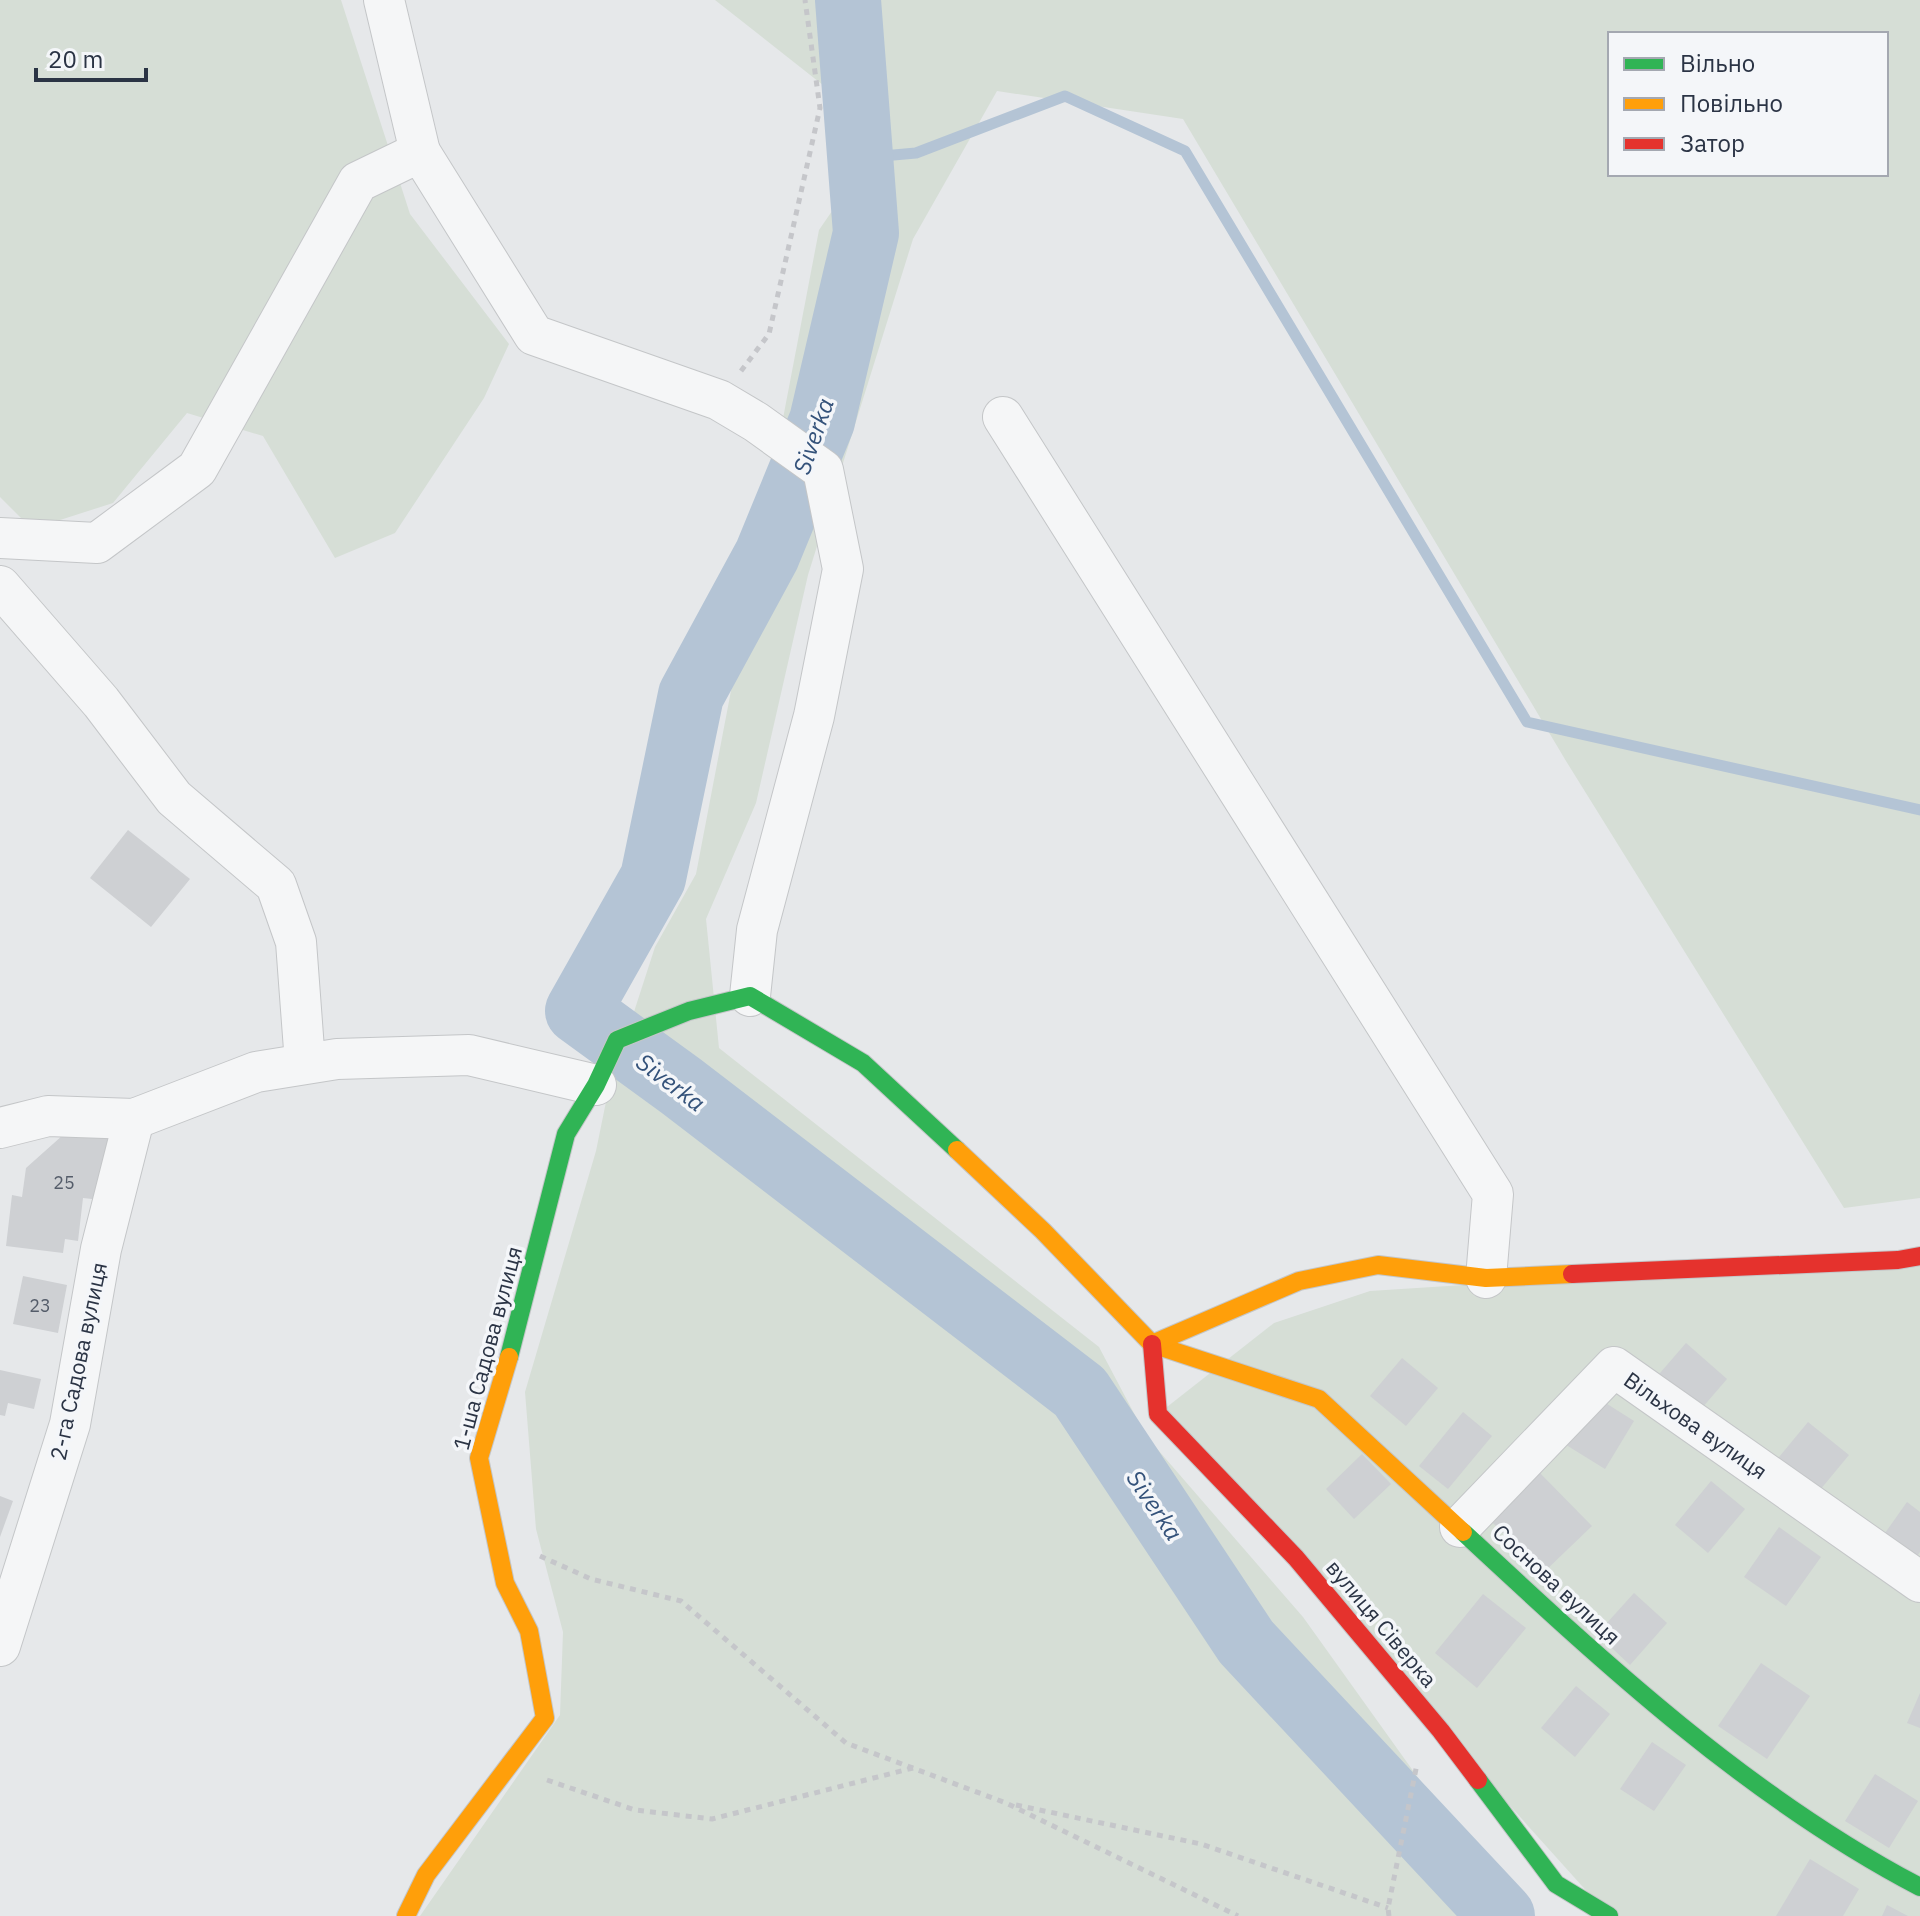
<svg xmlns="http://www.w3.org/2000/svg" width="1920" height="1916" font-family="'IBM Plex Sans',sans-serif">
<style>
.green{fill:#d6ded6;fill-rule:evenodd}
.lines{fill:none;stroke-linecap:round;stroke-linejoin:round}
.stream{stroke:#b4c4d5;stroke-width:11}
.river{stroke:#b4c4d5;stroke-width:66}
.building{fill:#ced0d3}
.street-casing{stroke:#c4c6c8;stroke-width:42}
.fast-casing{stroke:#c4c6c8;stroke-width:20}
.slow-casing{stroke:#c4c6c8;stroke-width:20}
.jam-casing{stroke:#c4c6c8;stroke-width:20}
.path{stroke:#c5c6ca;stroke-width:5;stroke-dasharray:6 6;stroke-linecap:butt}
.street{stroke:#f5f6f7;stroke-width:40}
.fast{stroke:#30b455;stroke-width:18}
.slow{stroke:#ff9f0a;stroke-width:18}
.jam{stroke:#e5322d;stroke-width:18}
.labels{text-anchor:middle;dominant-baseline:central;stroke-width:7;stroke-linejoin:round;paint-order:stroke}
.number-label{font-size:18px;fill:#545c69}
.street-label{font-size:22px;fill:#2b3445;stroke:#f4f6f9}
.water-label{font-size:24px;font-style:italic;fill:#34527a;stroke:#f4f6f9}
</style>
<rect width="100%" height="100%" fill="#e6e8ea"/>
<g class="green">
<polygon points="0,0 341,0 410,214 509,344 484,398 395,533 335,558 263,436 187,413 113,503 32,529 0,497"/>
<path d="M 715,0 L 1920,0 L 1920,1198 L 1844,1208 L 1566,761 L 1183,119 L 997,91 L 913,239 L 808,575 L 756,803 L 706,919 L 719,1048 L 1099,1347 L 1146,1436 L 1303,1617 L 1517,1916 L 420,1916 L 560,1715 L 563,1632 L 536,1529 L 525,1392 L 596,1151 L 608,1092 L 655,947 L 696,874 L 819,230 L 885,134 ZM 1610,34 L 1886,34 L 1886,174 L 1610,174 Z"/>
<polygon points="1920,1256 1920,1916 1609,1916 1158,1414 1274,1323 1370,1291"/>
</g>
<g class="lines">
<polyline class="stream" points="860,158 916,153 1065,96 1185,151 1527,722 1920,810"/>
<polyline class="river" points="848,0 866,233 822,421 767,555 691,695 653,878 578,1011 681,1086 1080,1392 1246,1642 1502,1916"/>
</g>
<g class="building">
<polygon points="128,830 190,879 151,927 90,878"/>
<polygon points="72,1127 110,1133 101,1200 83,1198 78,1241 65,1239 63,1253 6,1246 12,1195 22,1197 26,1168"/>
<polygon points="23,1276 67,1285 58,1333 13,1324"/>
<polygon points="1686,1343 1727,1379 1695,1416 1654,1380"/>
<polygon points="1402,1358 1438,1388 1406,1426 1370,1396"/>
<polygon points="0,1370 41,1379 34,1409 8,1403 5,1416 0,1415"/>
<polygon points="1593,1395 1634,1421 1605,1469 1563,1443"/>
<polygon points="1463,1412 1492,1436 1448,1489 1419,1466"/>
<polygon points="1808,1422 1849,1455 1815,1496 1774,1463"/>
<polygon points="1362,1454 1391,1484 1354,1519 1326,1489"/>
<polygon points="1537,1470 1592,1526 1543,1573 1488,1518"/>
<polygon points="1711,1481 1745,1509 1708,1553 1675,1525"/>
<polygon points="0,1496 13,1501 0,1537"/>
<polygon points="1907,1502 1920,1512 1920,1552 1910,1566 1878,1543"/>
<polygon points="1779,1527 1821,1557 1786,1606 1744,1577"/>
<polygon points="1634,1593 1667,1623 1630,1665 1597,1634"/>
<polygon points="1483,1594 1526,1628 1477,1688 1435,1653"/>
<polygon points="1761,1663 1810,1696 1767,1759 1718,1726"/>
<polygon points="1576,1686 1610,1714 1575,1757 1541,1728"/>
<polygon points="1920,1693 1920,1728 1907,1723"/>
<polygon points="1652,1742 1686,1765 1654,1811 1620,1789"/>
<polygon points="1875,1774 1918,1801 1889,1848 1845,1821"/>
<polygon points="1810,1859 1859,1889 1843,1916 1776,1916"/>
<polygon points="1887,1905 1908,1916 1882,1916"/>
</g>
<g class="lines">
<g class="street-casing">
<g id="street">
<polyline points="384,0 420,152"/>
<polyline points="1003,417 1493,1194 1486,1278"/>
<polyline points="0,538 97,543 197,469 358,182 420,152 534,335 719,400 756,422 823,470 843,569 814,716 757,930 750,996"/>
<polyline points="0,586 101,702 174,798 276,885 296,942 305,1063"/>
<polyline points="0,1128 48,1116 134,1119 256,1072 337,1059 469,1055 596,1085"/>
<polyline points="1460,1527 1614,1367 1920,1582"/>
<polyline points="0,1646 70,1424 101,1249 134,1119"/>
</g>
</g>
<g class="fast-casing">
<g id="fast">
<polyline points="509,1357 566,1134 596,1085 617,1040 689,1011 750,996 863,1063 957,1150"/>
<path d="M 1463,1532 C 1604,1663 1748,1797 1920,1887"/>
<polyline points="1478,1780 1556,1884 1609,1916"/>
</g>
</g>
<g class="slow-casing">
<g id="slow">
<polyline points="957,1150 1043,1231 1152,1344 1319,1399 1463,1532"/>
<polyline points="1152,1344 1299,1281 1378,1265 1486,1278 1572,1274"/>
<polyline points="406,1916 426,1875 545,1718 529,1631 505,1583 479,1458 509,1357"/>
</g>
</g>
<g class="jam-casing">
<g id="jam">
<polyline points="1572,1274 1898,1260 1920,1256"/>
<polyline points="1152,1344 1158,1414 1296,1558 1441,1731 1478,1780"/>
</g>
</g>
<g class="path">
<polyline points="741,371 769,334 820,108 805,0"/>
<polyline points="540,1556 591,1579 681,1601 846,1743 1006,1803 1238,1916"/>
<polyline points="547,1780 635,1810 712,1819 913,1768"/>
<polyline points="1016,1805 1201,1844 1388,1908"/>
<polyline points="1389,1916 1388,1908 1417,1764"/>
</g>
<use href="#street" class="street"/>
<use href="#fast" class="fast"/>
<use href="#slow" class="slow"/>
<use href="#jam" class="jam"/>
</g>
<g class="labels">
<g class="number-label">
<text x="64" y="1182">25</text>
<text x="40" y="1305">23</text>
</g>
<g class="street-label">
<text transform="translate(487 1348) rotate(-75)">1-ша Садова вулиця</text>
<text transform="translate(78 1361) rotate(-78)">2-га Садова вулиця</text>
<text transform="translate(1696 1425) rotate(35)">Вільхова вулиця</text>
<text transform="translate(1557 1584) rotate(43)">Соснова вулиця</text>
<text transform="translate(1382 1623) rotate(50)">вулиця Сіверка</text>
</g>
<g class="water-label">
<text transform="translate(813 436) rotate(-71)">Siverka</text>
<text transform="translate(671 1082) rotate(37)">Siverka</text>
<text transform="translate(1155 1505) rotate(56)">Siverka</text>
</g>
</g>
<rect x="1608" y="32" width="280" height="144" fill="#f4f6f9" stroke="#a4a8b1" stroke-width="2"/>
<rect x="1624" y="58" width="40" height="12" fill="#30b455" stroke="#a4a8b1" stroke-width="2"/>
<text x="1680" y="72" font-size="24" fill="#2b3445">Вільно</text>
<rect x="1624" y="98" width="40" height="12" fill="#ff9f0a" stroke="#a4a8b1" stroke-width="2"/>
<text x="1680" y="112" font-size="24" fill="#2b3445">Повільно</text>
<rect x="1624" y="138" width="40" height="12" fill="#e5322d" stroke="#a4a8b1" stroke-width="2"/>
<text x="1680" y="152" font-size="24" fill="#2b3445">Затор</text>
<path d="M36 68v12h110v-12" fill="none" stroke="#2b3445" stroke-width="4"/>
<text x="48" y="68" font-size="24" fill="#2b3445" stroke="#f4f6f9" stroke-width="6" paint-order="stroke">20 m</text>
</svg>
